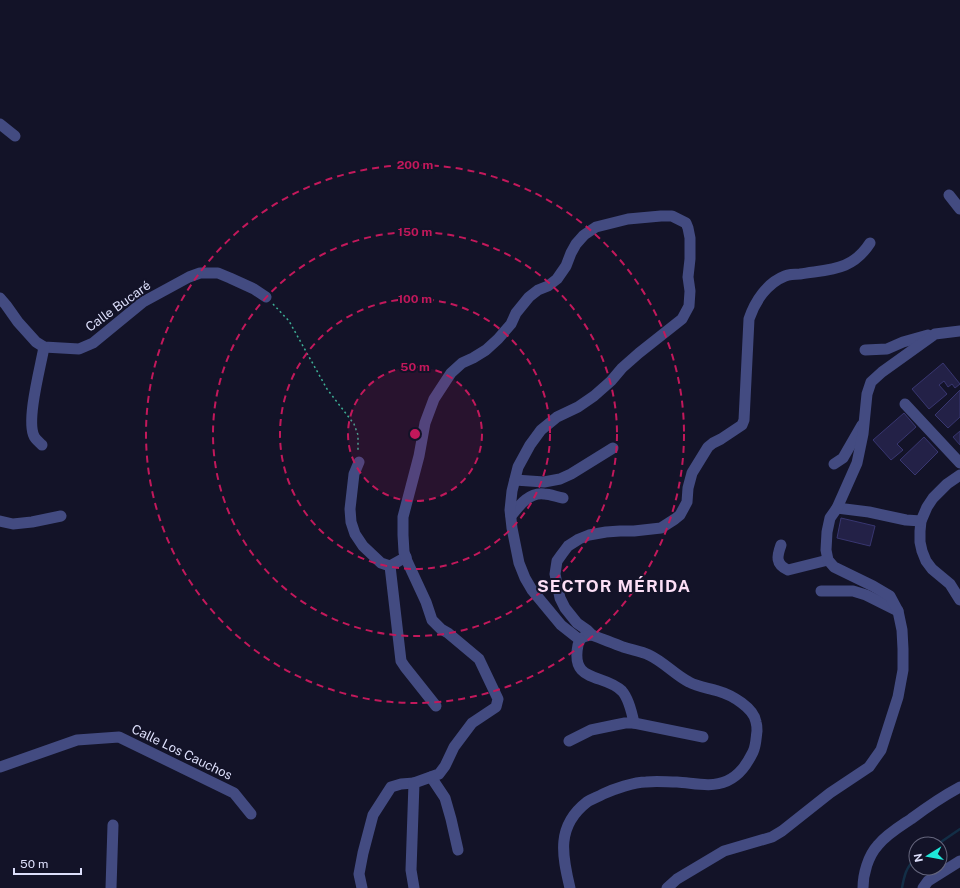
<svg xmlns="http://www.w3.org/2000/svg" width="960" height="888" font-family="'Public Sans',sans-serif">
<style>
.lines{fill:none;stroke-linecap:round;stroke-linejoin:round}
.stream{stroke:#132e46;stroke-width:2.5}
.building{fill:#232147;stroke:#383670}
.path{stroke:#3eaf96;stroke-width:1.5;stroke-dasharray:2 3;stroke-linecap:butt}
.minor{stroke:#434b81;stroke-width:11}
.ring{fill:none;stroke:#c2185b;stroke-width:2;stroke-dasharray:7 5}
.labels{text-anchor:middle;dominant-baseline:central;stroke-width:4;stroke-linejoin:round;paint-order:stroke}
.street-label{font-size:13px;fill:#dddffb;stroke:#131328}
.district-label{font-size:17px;font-weight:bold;letter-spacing:1px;fill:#fcdff6;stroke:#131328}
.centre{fill:#c2185b;stroke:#131328;stroke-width:2}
.ring-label{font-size:12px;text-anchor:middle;font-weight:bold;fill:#c2185b;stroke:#131328;stroke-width:4;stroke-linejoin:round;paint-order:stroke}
</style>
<rect width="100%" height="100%" fill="#131328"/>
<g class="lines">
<g class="stream">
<polyline points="938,844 960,829"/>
<path d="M 902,888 C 904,877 906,866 916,859"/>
</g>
</g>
<g class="building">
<polygon points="943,363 960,384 955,388 952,384 948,387 944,381 939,385 947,394 929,409 912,389"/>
<polygon points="960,390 960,417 948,428 935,415"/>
<polygon points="904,413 916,427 897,444 903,450 891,460 873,440"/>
<polygon points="960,431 960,445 953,437"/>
<polygon points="924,437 938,452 915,475 900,460"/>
<polygon points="841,518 875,526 870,546 837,538"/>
</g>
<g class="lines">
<polyline class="path" points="273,304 289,321 327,389 354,424 358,435 358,452"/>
<g class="minor">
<polyline points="0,124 15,136"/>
<polyline points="949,195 960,209"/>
<polyline points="0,298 6,305 18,322 36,342 44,347 79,349 93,343 143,302 189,277 200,273 218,273 230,278 254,289 266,297"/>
<polyline points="865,350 887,349 903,342 928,335"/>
<polyline points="905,404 960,463"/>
<path d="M 42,445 C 39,442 35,439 34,436 C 26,420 41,365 44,347"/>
<polyline points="359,462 354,474 350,509 351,522 355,534 363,546 381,563 390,566 406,557"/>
<polyline points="834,464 843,458 862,425"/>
<polyline points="960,475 947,484 933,498 927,507 921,521 920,531 920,542 922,551 926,561 932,569 950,584 960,600"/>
<polyline points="515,480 544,482 560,479 571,474 613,448"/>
<polyline points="837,508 869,512 906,520 921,521"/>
<path d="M 511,516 C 519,506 529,492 544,494 C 550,494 557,497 563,498"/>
<polyline points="0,521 13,524 32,522 61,516"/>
<path d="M 781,545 C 777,556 775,564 788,570 L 828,560"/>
<polyline points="390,566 401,661 405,667 436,706"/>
<polyline points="821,591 853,591 866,595 898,611"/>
<path d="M 592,635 L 587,630 L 577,623 L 565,608 L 560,598 L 555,574 L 557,561 L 562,554 L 568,546 L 579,539 L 589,535 L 606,532 L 620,531 L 634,531 L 661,528 L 675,519 L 680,515 L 687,502 L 688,488 L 692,473 L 708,447 L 713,443 L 721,439 L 742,425 L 744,420 L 749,319 C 755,301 767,283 785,276 C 790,274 796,274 800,274 C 830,269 852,271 870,243"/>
<polyline points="634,723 703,737"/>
<path d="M 569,741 L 591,730 L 615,725 L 625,723 L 634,723 C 632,713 629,699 622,691 C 604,673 570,684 578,645 C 580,637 584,636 592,635 C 602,639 613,643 623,647 C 632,650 641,651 649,655 C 664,662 675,675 689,682 C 698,687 709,688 718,691 C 732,695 754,708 756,722 C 757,725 757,729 757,731 C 756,738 756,746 753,752 C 747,764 740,775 727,781 C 711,788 694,783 677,782 C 667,782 656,781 646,782 C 634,782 614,789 603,794 C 598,797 591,799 587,802 C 556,826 562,855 570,888"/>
<polyline points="0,767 77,740 119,737 234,793 251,814"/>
<polyline points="431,777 445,798 451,819 458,850"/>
<polyline points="111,888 113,825"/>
<polyline points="362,888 359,874 363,853 373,815 391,787 401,784 414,783"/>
<polyline points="414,888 411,870 414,783 439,774 445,766 454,747 472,723 496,707 498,699 479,659 448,633 441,629 432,620 426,602 407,561 404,552 403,535 403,517 419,456 425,423 434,399 451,373 462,363 473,358 486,350 498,339 511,324 516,313 529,297 538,290 548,286 557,279 566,266 571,253 576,244 584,235 596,227 628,219 661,216 672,216 686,223 688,228 690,238 690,259 688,277 690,291 689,306 682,319 639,353 622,368 611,381 594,396 578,407 557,417 541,430 530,445 518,467 512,491 510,510 512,528 519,563 525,578 532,590 561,625 580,640"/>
<polyline points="667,888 677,879 724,851 772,837 782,831 830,793 869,767 881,750 898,697 903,670 903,649 902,630 898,611 890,596 873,586 834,567 828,560 826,550 827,532 830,518 837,508 857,463 863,434 867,394 871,382 882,372 935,334 960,331"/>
<path d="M 863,888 C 863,874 868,856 878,845 C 887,834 899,827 911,819 C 927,807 943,796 960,787"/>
<polyline points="923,888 928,881 960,861"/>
</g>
</g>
<circle cx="415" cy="434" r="67" fill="#c2185b" fill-opacity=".12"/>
<g class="ring">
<circle cx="415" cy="434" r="67"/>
<circle cx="415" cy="434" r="135"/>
<circle cx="415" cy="434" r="202"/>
<circle cx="415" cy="434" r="269"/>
</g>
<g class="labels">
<g class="street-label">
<text transform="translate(118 306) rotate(-36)">Calle Bucaré</text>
<text transform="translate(182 752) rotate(26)">Calle Los Cauchos</text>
</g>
<g class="district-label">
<text x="614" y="586">SECTOR MÉRIDA</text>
</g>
</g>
<circle cx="415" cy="434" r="6" class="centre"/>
<g class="ring-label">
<text x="415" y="169">200 m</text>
<text x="415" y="236">150 m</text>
<text x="415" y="303">100 m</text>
<text x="415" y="371">50 m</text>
</g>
<g transform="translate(928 856) rotate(259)"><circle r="19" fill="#131328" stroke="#64657c"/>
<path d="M0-3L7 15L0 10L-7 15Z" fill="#1ee7da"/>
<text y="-6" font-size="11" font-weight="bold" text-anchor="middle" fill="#dddffb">N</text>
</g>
<path d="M14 868v6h67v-6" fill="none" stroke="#dddffb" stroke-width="2"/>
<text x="20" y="868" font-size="12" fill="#dddffb" stroke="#131328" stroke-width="3" paint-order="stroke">50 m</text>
</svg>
